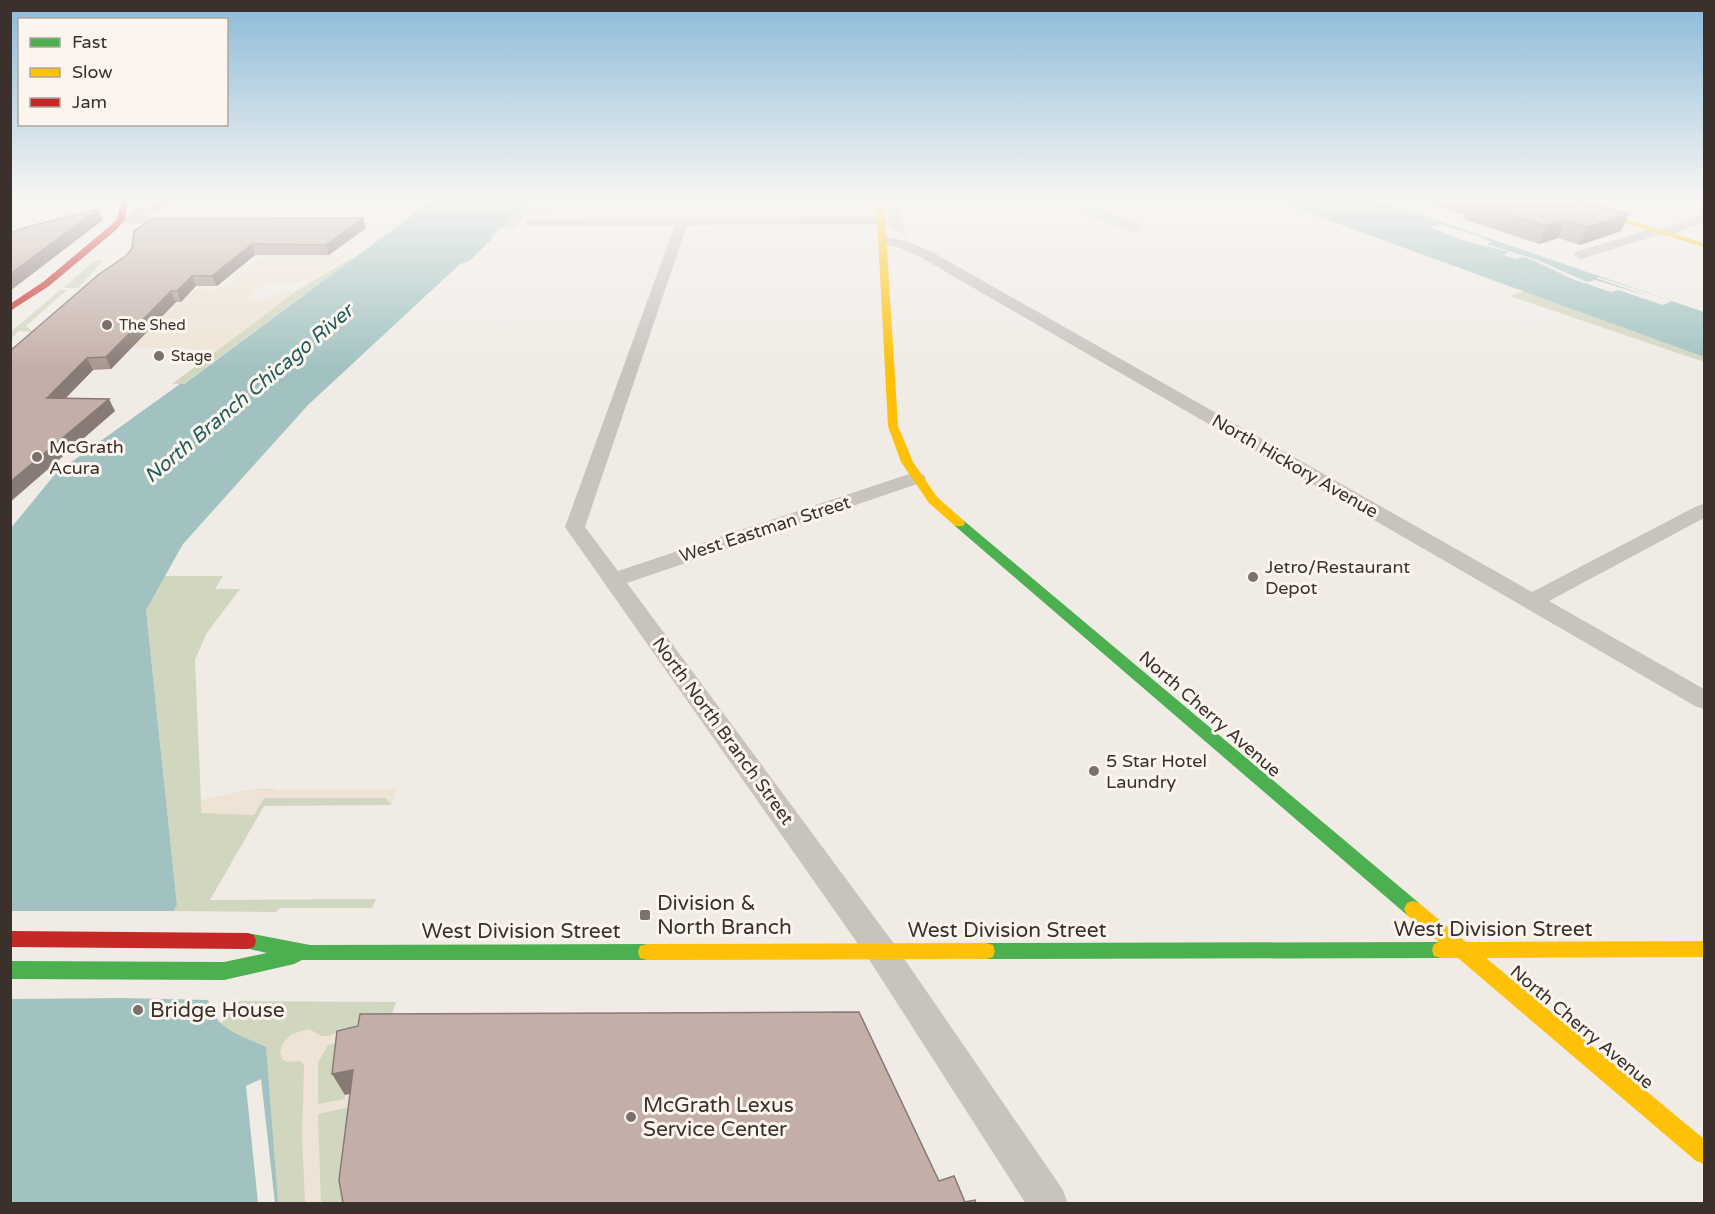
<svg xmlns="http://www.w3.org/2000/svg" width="1715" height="1214" font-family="'Varela Round',sans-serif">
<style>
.green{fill:#d1d6bf}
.plaza{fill:#eee3d5}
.water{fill:#a1c2c1}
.pier{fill:#f0ebe5}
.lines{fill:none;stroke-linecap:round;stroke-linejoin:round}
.street{fill:#c9c3be;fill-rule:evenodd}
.fast{fill:#4caf50;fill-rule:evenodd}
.slow{fill:#ffc107;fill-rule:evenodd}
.jam{fill:#c62828;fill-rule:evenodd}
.wall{fill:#a89690}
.shaded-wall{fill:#887a75}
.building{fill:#c3afa7;stroke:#887a75;stroke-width:1.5}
.poi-dot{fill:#7a716c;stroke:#fbf5ee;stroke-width:2}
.labels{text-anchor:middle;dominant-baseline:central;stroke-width:6;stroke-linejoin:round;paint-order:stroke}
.far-poi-label{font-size:15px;fill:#3b302b;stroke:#fbf5ee;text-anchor:start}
.poi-label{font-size:18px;fill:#3b302b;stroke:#fbf5ee;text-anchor:start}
.street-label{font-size:18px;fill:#3b302b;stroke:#fbf5ee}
.water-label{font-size:20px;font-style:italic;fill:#1f5a5e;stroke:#fbf5ee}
.near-poi-label{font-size:21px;fill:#3b302b;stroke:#fbf5ee;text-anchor:start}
.near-street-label{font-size:21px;fill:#3b302b;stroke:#fbf5ee}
</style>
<rect width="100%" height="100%" fill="#f0ebe5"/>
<g class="green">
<polygon points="530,199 549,199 543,208 554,209 552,213 529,213 515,229 501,228"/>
<polygon points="887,199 900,199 902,220 907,236 889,227"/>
<polygon points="1039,199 1078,199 1140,225 1142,229 1129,232 1064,205 1048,203"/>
<polygon points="349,259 353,259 183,384 172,384 284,300 283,299"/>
<polygon points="99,260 103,261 78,288 63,288 93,262"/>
<polygon points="60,290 67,290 26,326 33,332 19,331 11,339 11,332"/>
<polygon points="1525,291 1704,357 1704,362 1510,296"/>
<polygon points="164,576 223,576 215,589 240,589 206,634 195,660 201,801 248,790 274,789 269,798 386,798 392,805 264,806 210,900 376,899 372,908 280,908 276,912 173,911 177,905 146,610"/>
<polygon points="233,1001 396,1002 365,1090 354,1203 277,1203 221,1025"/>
</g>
<g class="plaza">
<polygon points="269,249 306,255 349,255 326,271 330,272 310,282 270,282 253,292 255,293 246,298 261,301 286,291 295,292 218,350 132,347 176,302 182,302 199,287 203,286 201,289 221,289 226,285 233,285 236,282 230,282 248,270 245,269 255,261 263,258 260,257"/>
<polygon points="396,789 392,805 386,798 264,798 254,815 201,813 201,801 248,790"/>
<polygon points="389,1018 385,1028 328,1045 318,1063 318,1104 345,1099 345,1095 365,1090 363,1104 318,1114 321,1203 305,1203 302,1135 304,1065 300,1061 287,1062 282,1059 280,1051 283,1043 291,1035 301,1031 309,1029 322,1036 327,1036"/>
</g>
<g class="water">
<path d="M 434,199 L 530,199 L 510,221 L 491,236 L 493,238 L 469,261 L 460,264 L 308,405 L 183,544 L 146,610 L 177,905 L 121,998 L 208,1000 C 216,1031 239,1034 266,1047 L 278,1203 L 11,1204 L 11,528 L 56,473 L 180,384 L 184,384 Z"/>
<polygon points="1270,199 1374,199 1704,312 1704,357"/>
</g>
<g class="pier">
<polygon points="1440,224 1479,236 1491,242 1487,244 1540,261 1587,282 1595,280 1648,296 1596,278 1598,277 1672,301 1663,305 1618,290 1611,292 1572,279 1537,262 1524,257 1517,259 1503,255 1509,252 1461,240 1430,227"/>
<polygon points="11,911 177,911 125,998 10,999"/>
<polygon points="261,1079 275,1203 258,1203 246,1086"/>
</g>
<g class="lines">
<g class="street">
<polygon points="174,199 193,199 140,216 180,217 184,218 186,221 184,224 121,223 115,219 121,215 133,216 131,213 133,210"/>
<polygon points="1704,214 1704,222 1667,236 1658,235 1581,259 1574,255 1576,252 1653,228 1662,229"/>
<polygon points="881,217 885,218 887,221 885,224 687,225 585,527 618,571 909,474 923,474 926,478 923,482 627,583 892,941 1063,1190 1068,1204 1026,1204 870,961 565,527 675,225 531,226 525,222 527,219"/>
<polygon points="883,236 909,242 932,252 1532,592 1697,506 1704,504 1704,518 1549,601 1704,689 1704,709 1695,706 922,258 900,248 878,243 877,240"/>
</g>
<g class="fast">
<polygon points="959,519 963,520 1419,903 1422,909 1419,915 1413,917 1407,915 955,526 953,523"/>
<polygon points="247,933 310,945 647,944 654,946 656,952 654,958 647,960 302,960 294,964 224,980 10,979 10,961 224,962 267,953 240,947 238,941 240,935"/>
<polygon points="1441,942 1448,944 1450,950 1448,956 1441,958 986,959 979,957 977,951 979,945 986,943"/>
</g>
<g class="slow">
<polygon points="876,199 884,199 898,426 913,462 937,497 963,520 965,523 963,526 955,526 929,503 901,462 888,426"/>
<polygon points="1546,199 1557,199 1704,243 1704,247"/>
<polygon points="1413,901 1419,903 1466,942 1704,941 1704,957 1486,958 1704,1139 1704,1164 1696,1161 1458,958 1441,958 1434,956 1432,950 1434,944 1439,942 1407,915 1404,909 1407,903"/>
<polygon points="986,943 993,945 995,951 993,957 986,959 647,960 640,958 638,952 640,946 647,944"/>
</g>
<g class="jam">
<polygon points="121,199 128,199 125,219 116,230 49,286 10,311 10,304 43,282 110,226 117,219"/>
<polygon points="10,931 247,933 254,935 256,941 254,947 247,949 10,947"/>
</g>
</g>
<g class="wall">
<polygon points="1416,199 1571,199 1629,214 1621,231 1580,245 1558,238 1539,244 1463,219 1464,215"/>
<polygon points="363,218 366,228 329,255 255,255 217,286 196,286 181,302 176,302 111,369 93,370 66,398 115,411 10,502 98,275"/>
</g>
<g class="shaded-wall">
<polygon points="98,209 103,220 10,291 10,274"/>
<polygon points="1629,214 1621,231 1580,245 1587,227"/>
<polygon points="363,218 366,228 329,255 326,245"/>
<polygon points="1565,220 1558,238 1539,244 1546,226"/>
<polygon points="252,244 255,255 217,286 212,276"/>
<polygon points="192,276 196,286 181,302 177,291"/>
<polygon points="171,291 176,302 111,369 106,357"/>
<polygon points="87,358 93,370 53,411 47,398"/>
<polygon points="109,399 115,411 10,502 10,482"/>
<polygon points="353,1070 365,1090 345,1095 332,1074"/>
</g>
<g class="building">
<polygon points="1474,199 1571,199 1629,214 1587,227 1565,220 1546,226 1469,202 1476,200"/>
<polygon points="98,209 10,274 10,233 27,227"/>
<polygon points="363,218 326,245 252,244 212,276 192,276 177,291 171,291 106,357 87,358 47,398 109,399 10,482 10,351 98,275 127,255 132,248 134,231 152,219"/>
<polygon points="859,1012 939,1181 954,1176 965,1202 975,1200 976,1203 343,1203 339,1180 353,1070 332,1074 337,1031 358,1026 360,1014"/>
</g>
<linearGradient id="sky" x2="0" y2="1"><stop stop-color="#8bbad8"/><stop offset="0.54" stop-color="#f8f6f3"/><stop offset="1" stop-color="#f8f6f3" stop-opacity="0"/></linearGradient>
<rect width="1715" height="369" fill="url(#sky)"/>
<g class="poi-dot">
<circle cx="107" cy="325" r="6"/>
<circle cx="159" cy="356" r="6"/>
<circle cx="37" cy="457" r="6"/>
<circle cx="1253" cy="577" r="6"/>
<circle cx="1094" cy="771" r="6"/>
<rect x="639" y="909" width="12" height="12" rx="3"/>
<circle cx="138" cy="1010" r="6"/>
<circle cx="631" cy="1117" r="6"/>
</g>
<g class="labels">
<g class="far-poi-label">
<text x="119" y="325">The Shed</text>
<text x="171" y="356">Stage</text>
</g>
<g class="poi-label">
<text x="49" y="447">McGrath<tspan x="49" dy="21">Acura</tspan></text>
<text x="1265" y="567">Jetro/Restaurant<tspan x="1265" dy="21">Depot</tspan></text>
<text x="1106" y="761">5 Star Hotel<tspan x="1106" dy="21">Laundry</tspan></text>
</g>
<g class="street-label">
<text transform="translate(1295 466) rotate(30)">North Hickory Avenue</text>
<text transform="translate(765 529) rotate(-18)">West Eastman Street</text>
<text transform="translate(1210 714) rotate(41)">North Cherry Avenue</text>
<text transform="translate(723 731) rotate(54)">North North Branch Street</text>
<text transform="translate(1582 1027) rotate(40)">North Cherry Avenue</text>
</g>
<g class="water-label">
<text transform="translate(249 394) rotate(-40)">North Branch Chicago River</text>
</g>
<g class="near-poi-label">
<text x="657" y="903">Division &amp;<tspan x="657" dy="24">North Branch</tspan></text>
<text x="150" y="1010">Bridge House</text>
<text x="643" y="1105">McGrath Lexus<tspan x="643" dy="24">Service Center</tspan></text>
</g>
<g class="near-street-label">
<text x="1493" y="929">West Division Street</text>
<text x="1007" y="930">West Division Street</text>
<text x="521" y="931">West Division Street</text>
</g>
</g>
<rect width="1715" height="1214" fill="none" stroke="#3b302b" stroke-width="24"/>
<rect x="18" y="18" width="210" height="108" fill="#fbf5ee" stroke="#aea6a0" stroke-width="1.5"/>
<rect x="30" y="38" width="30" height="9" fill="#4caf50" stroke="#aea6a0" stroke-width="1.5"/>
<text x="72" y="48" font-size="18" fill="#3b302b">Fast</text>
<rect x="30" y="68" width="30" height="9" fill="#ffc107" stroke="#aea6a0" stroke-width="1.5"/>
<text x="72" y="78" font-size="18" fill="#3b302b">Slow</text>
<rect x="30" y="98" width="30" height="9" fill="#c62828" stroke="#aea6a0" stroke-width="1.5"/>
<text x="72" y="108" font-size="18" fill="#3b302b">Jam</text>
</svg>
